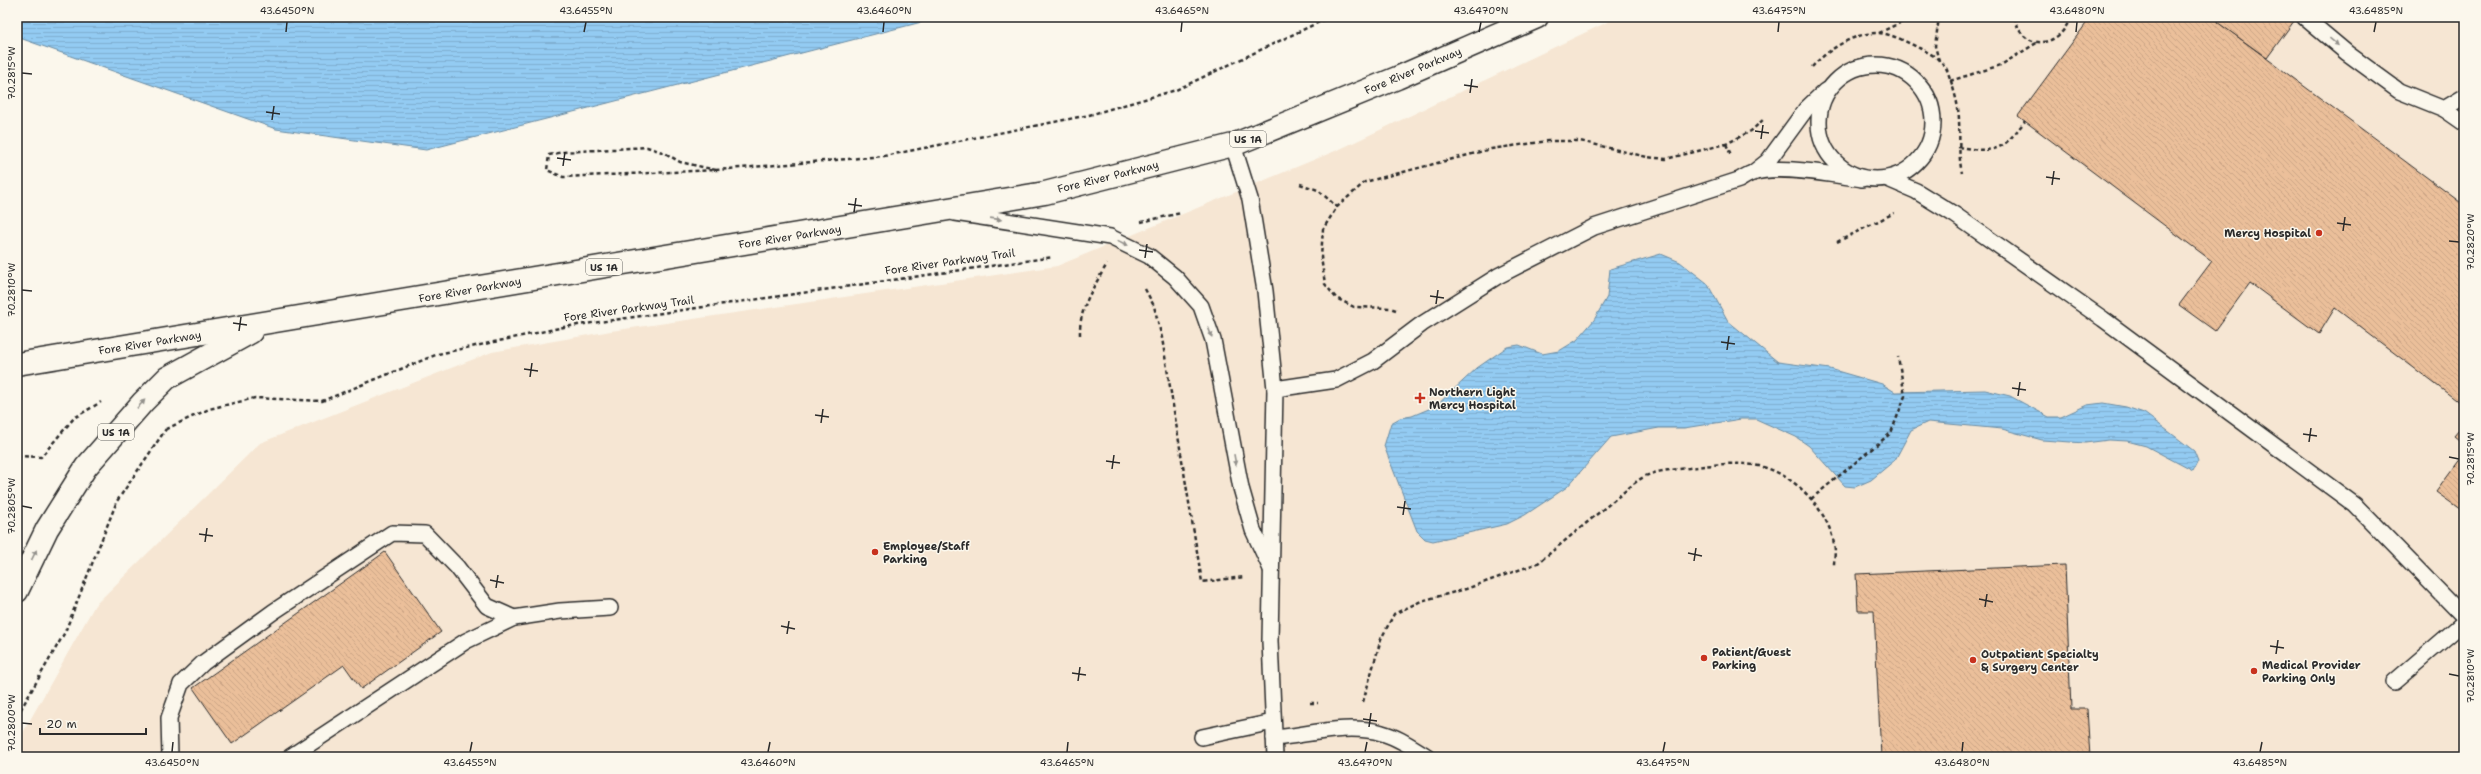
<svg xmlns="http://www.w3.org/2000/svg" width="2481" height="774" font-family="'Shantell Sans',sans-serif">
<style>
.built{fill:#f6e6d3}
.water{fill:url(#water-rules);stroke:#698ba2}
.building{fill:url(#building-back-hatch);stroke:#2b2b2b}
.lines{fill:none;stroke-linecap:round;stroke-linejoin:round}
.service-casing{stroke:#2b2b2b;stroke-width:18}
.primary-casing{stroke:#2b2b2b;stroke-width:25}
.path{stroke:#2b2b2b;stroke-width:2.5;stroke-dasharray:4 3;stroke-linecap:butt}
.service{stroke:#fbf7ec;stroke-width:15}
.primary{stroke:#fbf7ec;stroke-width:22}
.oneway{fill:#93918c}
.ticks{fill:none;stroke:#2b2b2b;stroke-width:1.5}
.poi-dot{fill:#c8321e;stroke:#fbf7ec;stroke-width:1.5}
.labels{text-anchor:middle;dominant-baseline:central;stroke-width:3;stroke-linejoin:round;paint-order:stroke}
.shield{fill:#fbf7ec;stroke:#696865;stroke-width:1}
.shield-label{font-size:10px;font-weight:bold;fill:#2b2b2b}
.street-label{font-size:11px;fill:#2b2b2b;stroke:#fbf7ec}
.poi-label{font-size:11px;font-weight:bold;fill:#2b2b2b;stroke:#fbf7ec;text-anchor:start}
.neatline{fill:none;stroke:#2b2b2b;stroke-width:1.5}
.ticks-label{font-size:10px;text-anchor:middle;fill:#2b2b2b}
</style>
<defs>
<pattern id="water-rules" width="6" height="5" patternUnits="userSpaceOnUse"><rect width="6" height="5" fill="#93cbf2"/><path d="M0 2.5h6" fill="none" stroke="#7faed0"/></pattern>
<pattern id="building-back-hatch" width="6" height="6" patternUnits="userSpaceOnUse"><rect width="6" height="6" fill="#ebbf9a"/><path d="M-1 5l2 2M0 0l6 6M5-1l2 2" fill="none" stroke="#caa485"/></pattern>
</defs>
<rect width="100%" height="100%" fill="#fbf7ec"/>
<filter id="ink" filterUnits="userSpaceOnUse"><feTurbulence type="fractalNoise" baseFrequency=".025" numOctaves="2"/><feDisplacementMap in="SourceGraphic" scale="8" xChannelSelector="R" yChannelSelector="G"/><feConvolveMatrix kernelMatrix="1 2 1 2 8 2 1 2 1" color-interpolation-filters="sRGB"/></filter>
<g filter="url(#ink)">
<polygon class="built" points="1618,17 2464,17 2464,757 17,757 17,743 95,605 260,443 492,352 611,331 1057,266 1340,149"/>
<g class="water">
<polygon points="17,17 941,17 426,150 276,129 17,37"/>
<polygon points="1661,254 1680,262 1707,283 1728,321 1778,362 1830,369 1882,384 1895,392 1985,390 2010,396 2049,417 2061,417 2087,405 2103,403 2126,407 2144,413 2176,437 2194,451 2198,461 2193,471 2146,446 2127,441 2109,440 2085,443 2042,440 2002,429 1928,422 1911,430 1895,460 1871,480 1855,487 1845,486 1809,446 1796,437 1756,419 1741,419 1684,428 1659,428 1611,437 1567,487 1525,515 1507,524 1433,541 1425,539 1417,531 1384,446 1391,423 1400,418 1412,416 1436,406 1477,368 1507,347 1519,345 1542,354 1559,351 1577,340 1594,320 1607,297 1610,269"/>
</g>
<g class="building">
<polygon points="2091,17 2211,17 2464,205 2464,406 2335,308 2319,334 2250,283 2215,331 2179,305 2212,261 2018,116"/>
<polygon points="2221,17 2297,17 2267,58 2217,22"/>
<polygon points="2464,424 2464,444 2454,436"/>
<polygon points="2464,454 2464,512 2436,492"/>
<polygon points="385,552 441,632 361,689 344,665 232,744 193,688"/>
<polygon points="2065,565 2071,709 2087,709 2090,757 1881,757 1874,611 1858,611 1856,574"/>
</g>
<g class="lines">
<g class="service-casing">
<g id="service">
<polyline points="2304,17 2347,53 2399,91 2444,109 2464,97"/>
<circle cx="1876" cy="122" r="57"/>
<polyline points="2444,109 2464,123"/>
<polyline points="1233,145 1250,199 1265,291 1275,389 1270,641 1275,757"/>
<polyline points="1754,172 1768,161 1806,109 1825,91"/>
<polyline points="1888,179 1916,191 1955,215 2103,319 2355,505 2464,617"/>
<polyline points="955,213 1110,237 1149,256 1175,277 1201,306 1213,340 1241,488 1253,530 1271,569"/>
<path d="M 1275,389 L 1336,380 L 1373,361 L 1422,324 L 1498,276 L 1594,227 L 1739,180 C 1743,178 1748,174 1753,173 C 1776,164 1837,175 1862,179"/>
<polyline points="2394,682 2464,622"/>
<polyline points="1202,737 1273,722"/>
<path d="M 1274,738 C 1308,735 1348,723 1382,733 C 1398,737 1413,748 1428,757"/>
<polyline points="170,757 169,718 181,684 203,663 273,612 392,533 425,534 457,567 487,606 514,618"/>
<polyline points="290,757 466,641 514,618 560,611 610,608"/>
</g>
</g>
<g class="primary-casing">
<g id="primary">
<polyline points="17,364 1045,193 1233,145 1397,78 1537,17"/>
<polyline points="17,591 47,529 86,467 143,402 167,378 251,332"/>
</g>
</g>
<g class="path">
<path d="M 2015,17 C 2020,52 2061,49 2070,17"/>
<polyline points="1879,33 1912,17"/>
<polyline points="1939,61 1935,46 1939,17"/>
<path d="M 1812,67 C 1827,50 1855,32 1879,33 C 1892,34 1907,42 1919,48 C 1928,52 1943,60 1947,70 C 1953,86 1959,105 1959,121 C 1960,139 1958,155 1962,173"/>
<polyline points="1950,81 2001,65 2038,42"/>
<polyline points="1726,144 1731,155"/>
<path d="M 1958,147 C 1997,153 2001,152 2025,121"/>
<polyline points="716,170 680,162 665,153 647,147 563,152 549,155 547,170 563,177 716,170 884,156 1089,115 1176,90 1330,17"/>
<polyline points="1300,184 1318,190 1337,207"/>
<polyline points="1141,222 1181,213"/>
<polyline points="1837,242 1894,213"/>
<polyline points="1145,289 1154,306 1162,338 1202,582 1244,577"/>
<polyline points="1396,310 1390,308 1354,307 1336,298 1325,284 1321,257 1323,229 1337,207 1365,182 1491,149 1548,141 1580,141 1647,157 1666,159 1726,144 1751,131 1764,119"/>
<path d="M 1080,335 C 1079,307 1094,287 1107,264"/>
<polyline points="166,429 209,409 255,398 322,401 438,354 564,327 1053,257"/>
<polyline points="17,456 41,457 74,418 101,402"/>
<polyline points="1811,499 1891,433 1905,396 1898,357"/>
<path d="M 1363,702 L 1381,639 L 1394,614 L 1421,601 L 1466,589 L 1538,563 L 1636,482 C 1651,470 1671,470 1689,468 C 1712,465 1736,461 1759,466 C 1793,473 1828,509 1834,544 C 1836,550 1834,558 1834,565"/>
<polyline points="1310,703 1318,703"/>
<polyline points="17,716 65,632 117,501 166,429"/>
</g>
<use href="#service" class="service"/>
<use href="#primary" class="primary"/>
</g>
<defs><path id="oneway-solid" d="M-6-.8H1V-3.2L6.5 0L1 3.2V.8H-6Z"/></defs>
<g class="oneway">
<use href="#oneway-solid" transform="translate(2334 42) rotate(40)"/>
<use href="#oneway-solid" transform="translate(996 219) rotate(8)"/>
<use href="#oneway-solid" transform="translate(1123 243) rotate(26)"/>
<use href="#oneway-solid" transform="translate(1210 332) rotate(70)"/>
<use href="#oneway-solid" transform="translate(141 404) rotate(-47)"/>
<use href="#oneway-solid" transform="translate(1235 460) rotate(80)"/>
<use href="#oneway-solid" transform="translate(34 555) rotate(-64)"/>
</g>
</g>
<path class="ticks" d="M 286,32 L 287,22M 584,32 L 586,22M 883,32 L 884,22M 1181,32 L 1182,22M 1479,32 L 1481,22M 1778,32 L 1779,22M 2076,32 L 2077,22M 2374,32 L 2376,22M 22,73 L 32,74M 1464,85 L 1478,87M 1470,93 L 1472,79M 266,112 L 280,114M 272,120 L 274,106M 1755,131 L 1769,133M 1761,139 L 1763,125M 557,158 L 571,160M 563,166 L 565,152M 2046,177 L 2060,179M 2052,185 L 2054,171M 848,204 L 862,206M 854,212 L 856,198M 2337,223 L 2351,225M 2343,231 L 2345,217M 2449,241 L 2459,242M 1139,250 L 1153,252M 1145,258 L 1147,244M 22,290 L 32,291M 1430,296 L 1444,298M 1436,304 L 1438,290M 233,323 L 247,325M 239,331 L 241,317M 1721,342 L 1735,344M 1727,350 L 1729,336M 524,369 L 538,371M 530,377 L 532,363M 2012,388 L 2026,390M 2018,396 L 2020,382M 815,415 L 829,417M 821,423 L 823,409M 2303,434 L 2317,436M 2309,442 L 2311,428M 2449,457 L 2459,459M 1106,461 L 1120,463M 1112,469 L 1114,455M 22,506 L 32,508M 1397,507 L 1411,509M 1403,515 L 1405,501M 199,534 L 213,536M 205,542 L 207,528M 1688,553 L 1702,556M 1694,561 L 1696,548M 490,580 L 504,583M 496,588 L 498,575M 1979,599 L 1993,602M 1985,607 L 1987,594M 781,626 L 795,629M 787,634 L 789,621M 2270,646 L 2284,648M 2276,654 L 2278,640M 1072,673 L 1086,675M 2449,674 L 2459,676M 1078,681 L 1080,667M 1363,719 L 1377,721M 22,723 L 32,724M 1369,727 L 1371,713M 172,752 L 173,742M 470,752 L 472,742M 768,752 L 770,742M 1067,752 L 1068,742M 1365,752 L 1367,742M 1663,752 L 1665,742M 1962,752 L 1963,742M 2260,752 L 2262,742"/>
<g class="poi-dot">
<circle cx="2319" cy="233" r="4"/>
<path d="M1418 392h4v4h4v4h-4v4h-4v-4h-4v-4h4z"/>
<circle cx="875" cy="552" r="4"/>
<circle cx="1704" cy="658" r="4"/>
<circle cx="1973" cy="660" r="4"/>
<circle cx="2254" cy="671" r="4"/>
</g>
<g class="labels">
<g class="shield">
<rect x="1230" y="131" width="36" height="16" rx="3"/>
<rect x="586" y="259" width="36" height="16" rx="3"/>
<rect x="98" y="424" width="36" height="16" rx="3"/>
</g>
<g class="shield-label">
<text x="1248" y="139">US 1A</text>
<text x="604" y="267">US 1A</text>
<text x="116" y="432">US 1A</text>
</g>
<g class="street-label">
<text transform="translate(1413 71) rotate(-23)">Fore River Parkway</text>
<text transform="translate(1108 177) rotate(-14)">Fore River Parkway</text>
<text transform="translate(790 237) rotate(-9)">Fore River Parkway</text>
<text transform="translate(950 262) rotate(-8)">Fore River Parkway Trail</text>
<text transform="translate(470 290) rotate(-10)">Fore River Parkway</text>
<text transform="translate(629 309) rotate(-8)">Fore River Parkway Trail</text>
<text transform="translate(150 343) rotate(-9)">Fore River Parkway</text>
</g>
<g class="poi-label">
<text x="2311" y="233" text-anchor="end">Mercy Hospital</text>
<text x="1429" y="392">Northern Light<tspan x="1429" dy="13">Mercy Hospital</tspan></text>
<text x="883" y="546">Employee/Staff<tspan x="883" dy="13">Parking</tspan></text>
<text x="1712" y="652">Patient/Guest<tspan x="1712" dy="13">Parking</tspan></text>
<text x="1981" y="654">Outpatient Specialty<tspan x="1981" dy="13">&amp; Surgery Center</tspan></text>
<text x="2262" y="665">Medical Provider<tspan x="2262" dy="13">Parking Only</tspan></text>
</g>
</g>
<rect width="2481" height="774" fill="none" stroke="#fbf7ec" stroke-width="44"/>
<path d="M40 728v6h106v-6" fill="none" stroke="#2b2b2b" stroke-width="2"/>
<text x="46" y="728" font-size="12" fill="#2b2b2b" stroke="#fbf7ec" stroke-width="3" paint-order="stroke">20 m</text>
<rect x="22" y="22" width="2437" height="730" class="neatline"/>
<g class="ticks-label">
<text x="287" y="14">43.6450°N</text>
<text x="586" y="14">43.6455°N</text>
<text x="884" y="14">43.6460°N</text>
<text x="1182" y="14">43.6465°N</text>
<text x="1481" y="14">43.6470°N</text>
<text x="1779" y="14">43.6475°N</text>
<text x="2077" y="14">43.6480°N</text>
<text x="2376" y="14">43.6485°N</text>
<text transform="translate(11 73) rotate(-90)" y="4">70.2815°W</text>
<text transform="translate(2470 242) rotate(-90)" y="4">70.2820°W</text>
<text transform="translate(11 290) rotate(-90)" y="4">70.2810°W</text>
<text transform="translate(2470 459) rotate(-90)" y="4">70.2815°W</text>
<text transform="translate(11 506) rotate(-90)" y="4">70.2805°W</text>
<text transform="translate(2470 676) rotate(-90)" y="4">70.2810°W</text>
<text transform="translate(11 723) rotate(-90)" y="4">70.2800°W</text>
<text x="172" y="766">43.6450°N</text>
<text x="470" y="766">43.6455°N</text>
<text x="768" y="766">43.6460°N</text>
<text x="1067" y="766">43.6465°N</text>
<text x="1365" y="766">43.6470°N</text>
<text x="1663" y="766">43.6475°N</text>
<text x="1962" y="766">43.6480°N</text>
<text x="2260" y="766">43.6485°N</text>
</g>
</svg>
